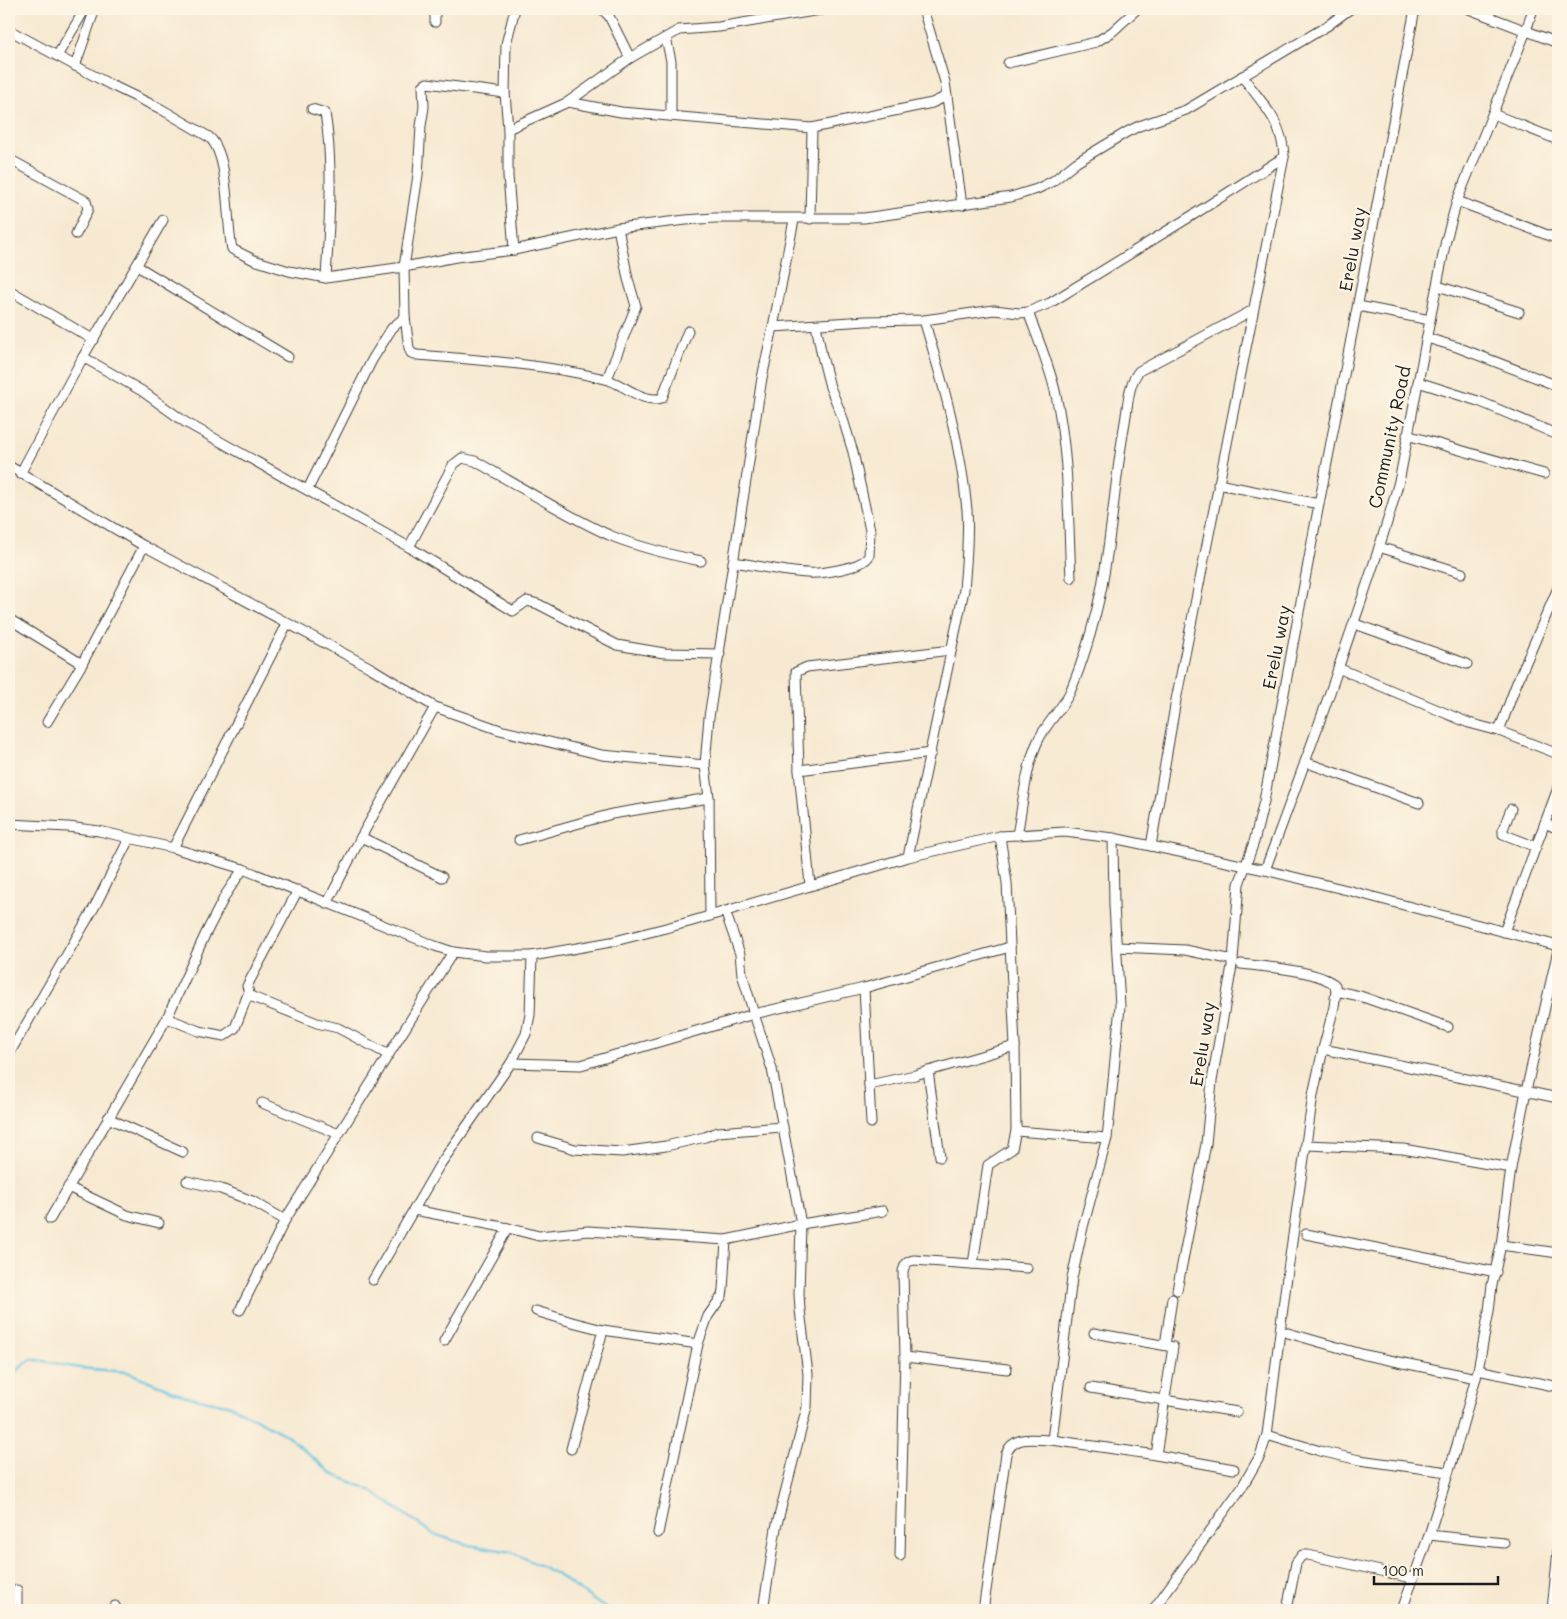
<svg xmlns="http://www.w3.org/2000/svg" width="1567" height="1619" font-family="Mali,sans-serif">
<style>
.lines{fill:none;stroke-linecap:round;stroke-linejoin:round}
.stream{stroke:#64c5e2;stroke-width:2.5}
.minor-casing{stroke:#3d3b37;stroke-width:11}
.minor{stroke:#fff;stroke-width:9}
.labels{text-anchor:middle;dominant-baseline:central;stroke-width:4.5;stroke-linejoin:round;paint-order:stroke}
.street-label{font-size:18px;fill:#1c1c1c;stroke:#fcf5e5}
</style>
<rect width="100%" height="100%" fill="#fcf5e5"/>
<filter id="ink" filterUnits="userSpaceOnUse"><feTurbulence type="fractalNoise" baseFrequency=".02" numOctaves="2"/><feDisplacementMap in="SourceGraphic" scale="10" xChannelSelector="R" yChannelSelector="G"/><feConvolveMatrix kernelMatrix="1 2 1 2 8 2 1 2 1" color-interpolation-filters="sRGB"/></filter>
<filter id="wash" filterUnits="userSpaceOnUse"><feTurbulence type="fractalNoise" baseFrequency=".0096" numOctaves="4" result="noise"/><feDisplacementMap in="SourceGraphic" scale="20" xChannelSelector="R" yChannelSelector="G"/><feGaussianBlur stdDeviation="1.12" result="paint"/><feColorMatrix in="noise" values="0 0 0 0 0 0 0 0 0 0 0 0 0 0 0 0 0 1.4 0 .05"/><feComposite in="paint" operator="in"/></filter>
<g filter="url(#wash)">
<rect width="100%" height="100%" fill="#f7e9d1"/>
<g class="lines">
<polyline class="stream" points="9,1376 32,1359 80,1368 127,1372 186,1396 231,1406 288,1436 332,1474 370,1490 433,1534 469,1545 512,1552 555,1573 608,1610"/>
</g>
</g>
<g filter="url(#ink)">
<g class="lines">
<g class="minor-casing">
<g id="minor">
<polyline points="602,9 609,16 630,58"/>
<polyline points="923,9 945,82 962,205"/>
<polyline points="1469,9 1558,43"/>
<polyline points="435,22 435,9"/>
<path d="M 9,30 L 111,85 L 161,109 L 209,137 C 230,155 226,222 232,249 L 254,260 L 289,271 L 326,278 L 404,267 L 456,257 L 514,250 L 618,228 L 686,220 L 714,218 L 864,218 L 1011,197 L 1037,189 L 1053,181 L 1077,162 L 1127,132 L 1139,126 L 1186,110 L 1327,26 L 1350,9"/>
<polyline points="666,38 671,61 671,116"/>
<polyline points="57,56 85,9"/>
<polyline points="1008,63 1096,42 1112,32 1137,9"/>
<polyline points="75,66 95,9"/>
<path d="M 505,93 L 427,83 L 423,86 L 424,107 L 421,126 L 418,175 L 404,267 L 405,317 L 409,348 L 411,353 L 417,355 C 480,360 543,364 605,379 C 623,383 642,404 662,398 L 688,331"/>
<polyline points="568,102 621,112 812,128 932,103 947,96"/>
<path d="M 312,109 L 325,113 C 334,167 329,224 326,278"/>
<polyline points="1493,114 1558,140"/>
<polyline points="508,129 568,102 630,58 679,30 719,27 826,9"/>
<polyline points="9,159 86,201 88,209 76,234"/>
<polyline points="1457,201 1558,239"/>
<polyline points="810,219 812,128"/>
<polyline points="514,250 508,176 508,129 505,93 506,44 515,9"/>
<polyline points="137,266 288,357"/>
<polyline points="1438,286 1519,312"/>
<polyline points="9,290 94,340"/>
<polyline points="1358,306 1430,320"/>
<path d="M 1028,312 C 1038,339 1050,367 1056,395 C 1069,455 1068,517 1071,578"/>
<polyline points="773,327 866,321 924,320 994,310 1019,313 1028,312 1050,303 1193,215 1284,157"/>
<polyline points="1427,338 1457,347 1558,386"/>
<polyline points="83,357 142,391 185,422 409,547 513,611 527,601 538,604 617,645 664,653 720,654"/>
<polyline points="607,379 636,306 628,279 618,228"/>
<polyline points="1418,382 1481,402 1558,435"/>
<polyline points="1407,435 1544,474"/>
<polyline points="9,466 144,546 371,668 435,707 500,730 602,755 705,765"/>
<polyline points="20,474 83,357 163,220"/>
<polyline points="1218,484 1319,504"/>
<polyline points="308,489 372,360 392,328 405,317"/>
<path d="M 409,547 L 453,465 L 462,458 L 475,461 C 519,486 563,514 609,535 C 638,547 671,555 701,561"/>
<polyline points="1379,547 1462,573"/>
<path d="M 733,562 C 756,565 784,572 807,573 C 821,574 862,568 869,556 L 870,530 L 853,452 L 842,416 L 830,387 L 822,356 L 816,325"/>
<polyline points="9,619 82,664"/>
<polyline points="1355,624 1467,664"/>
<polyline points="1338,668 1469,723 1499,731 1558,754"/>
<polyline points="47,722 82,664 144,546"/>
<polyline points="1499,731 1516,685 1558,588"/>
<polyline points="1305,762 1419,803"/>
<polyline points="799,770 931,753"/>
<polyline points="1511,809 1503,829 1503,834 1536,847"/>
<polyline points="1545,823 1558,829"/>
<polyline points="9,824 68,827 99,831 173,848 243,869 435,946 453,952 486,956 532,956 611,942 689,922 908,857 1000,836 1065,832 1113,838 1265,870 1351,891 1558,946"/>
<path d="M 1017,835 C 1023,805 1025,771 1037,743 C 1045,724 1061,711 1070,692 C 1083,662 1094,623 1101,591 C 1112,535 1115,478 1125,422 C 1128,405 1128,384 1139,371 L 1253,310"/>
<polyline points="361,837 442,877"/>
<polyline points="519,840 612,814 709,798"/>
<path d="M 1151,846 L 1176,700 L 1284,157 C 1283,122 1262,103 1242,76"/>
<polyline points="173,848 287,624"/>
<path d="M 908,857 L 964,590 C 966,564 969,537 967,510 C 961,445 943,383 924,320"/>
<path d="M 1265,870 C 1290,803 1315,737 1338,669 C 1359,606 1383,543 1400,477 L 1430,320 L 1446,240 L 1457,201 L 1526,31 L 1533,9"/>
<polyline points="810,885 799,770 796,672 807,667 951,650"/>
<polyline points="298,890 247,986 250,996 317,1023 338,1028 387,1054"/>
<polyline points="327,904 361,837 435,707"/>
<polyline points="725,911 740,954 742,974 754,1014 772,1069 801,1224 799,1294 800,1310 808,1374 807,1407 776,1528 763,1610"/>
<polyline points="710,916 709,798 705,765 709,717 762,378 773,327 794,220"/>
<polyline points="1504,932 1558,788"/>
<polyline points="1117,947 1185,950 1233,960"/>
<path d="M 1241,964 C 1265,967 1318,970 1335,985 L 1336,991 L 1360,996 L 1448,1027"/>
<polyline points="864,988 869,1085 915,1075 1015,1046"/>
<polyline points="167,1018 199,1031 224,1036 235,1028 248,994"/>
<polyline points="1323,1049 1558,1098"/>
<polyline points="9,1054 95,906 129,839"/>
<polyline points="511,1063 581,1065 754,1014 864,988 1010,947"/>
<polyline points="928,1071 940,1157"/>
<polyline points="869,1085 871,1123"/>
<polyline points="262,1103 339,1134"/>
<polyline points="108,1118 183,1152"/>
<polyline points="1016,1131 1107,1138"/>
<polyline points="538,1138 575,1149 622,1152 666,1146 705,1137 718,1132 783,1127"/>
<polyline points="1306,1145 1403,1149 1511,1168"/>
<polyline points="187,1181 221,1189 252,1201 285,1220"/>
<polyline points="68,1187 127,1215 159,1223"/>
<polyline points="414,1210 508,1228 539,1236 588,1231 726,1240 801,1224 883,1211"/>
<polyline points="50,1219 167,1018 205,935 226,894 243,869"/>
<polyline points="1306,1234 1496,1272"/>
<polyline points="1501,1245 1558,1253"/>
<polyline points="973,1264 988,1165 1012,1149 1016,1131 1015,1046 1007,883 1000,836"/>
<polyline points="373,1280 439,1166 511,1063 526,1034 530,1015 532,956"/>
<polyline points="1177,1290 1206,1144 1212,1081 1233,960 1239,884 1254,842 1264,801 1319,504 1415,9"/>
<polyline points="240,1310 285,1220 453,952"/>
<polyline points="536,1311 572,1322 603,1330 698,1344"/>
<polyline points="1281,1331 1365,1355 1476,1378"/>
<polyline points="444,1341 508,1228"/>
<polyline points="1165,1345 1172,1299"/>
<polyline points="905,1357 1007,1369"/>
<polyline points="1478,1370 1558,1387"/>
<polyline points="1091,1388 1237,1412"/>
<polyline points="1267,1435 1320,1451 1359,1460 1448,1472"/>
<polyline points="1052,1440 1156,1455 1173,1347 1094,1333"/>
<polyline points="571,1449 603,1330"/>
<polyline points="1156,1455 1234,1469"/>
<polyline points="658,1533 698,1344 708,1316 722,1296 723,1290 726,1240"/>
<polyline points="1429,1535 1504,1543"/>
<path d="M 900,1556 L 905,1357 L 903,1271 C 905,1264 907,1261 914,1260 L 1027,1268"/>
<polyline points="17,1590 17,1610"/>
<path d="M 984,1604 L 1006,1454 C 1014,1434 1033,1440 1052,1440 L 1072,1278 L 1083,1227 L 1107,1138 L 1113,1081 L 1120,1006 L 1114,905 L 1113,838"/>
<polyline points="115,1606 117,1610"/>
<polyline points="1153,1610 1242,1487 1260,1456 1267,1435 1286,1284 1313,1095 1323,1049 1334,1007 1336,991"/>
<polyline points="1287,1610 1296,1563 1302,1555 1308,1555 1412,1578"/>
<polyline points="1402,1610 1429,1535 1457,1445 1478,1370 1489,1311 1492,1285 1501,1245 1511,1168 1526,1091 1558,950"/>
<polyline points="1552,1610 1558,1550"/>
</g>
</g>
<use href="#minor" class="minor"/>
</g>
</g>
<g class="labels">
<g class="street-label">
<text transform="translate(1352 249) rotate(-80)">Erelu way</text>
<text transform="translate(1389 437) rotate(-78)">Community Road</text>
<text transform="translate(1276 647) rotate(-79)">Erelu way</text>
<text transform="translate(1202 1044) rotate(-81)">Erelu way</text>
</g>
</g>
<rect width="1567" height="1619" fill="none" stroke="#fcf5e5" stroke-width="30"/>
<path d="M1374 1576v8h124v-8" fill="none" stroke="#1c1c1c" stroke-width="2.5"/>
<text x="1382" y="1576" font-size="15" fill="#1c1c1c" stroke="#fcf5e5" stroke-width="4" paint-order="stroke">100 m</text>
</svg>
